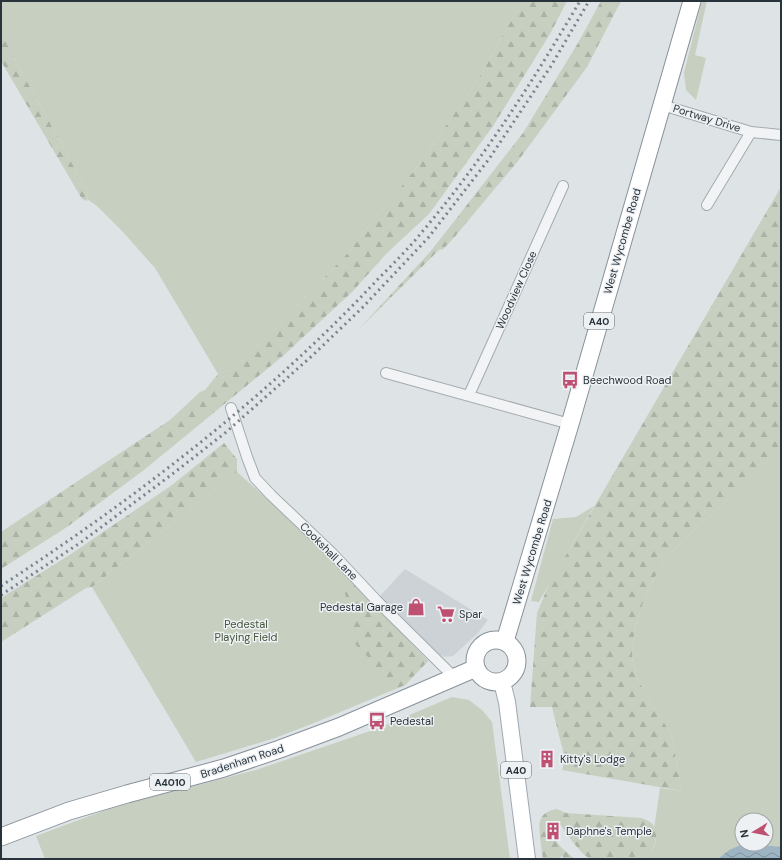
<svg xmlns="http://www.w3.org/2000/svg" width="782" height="860" font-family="'DM Sans',sans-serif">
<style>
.built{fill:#cdd2d7}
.green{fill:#c6cfc0;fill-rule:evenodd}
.forest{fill:url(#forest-firs)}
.water{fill:url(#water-waves)}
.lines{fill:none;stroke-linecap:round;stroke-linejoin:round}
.minor-casing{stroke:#a4abaf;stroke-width:12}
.primary-casing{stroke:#9fa9b0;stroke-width:18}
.trunk-casing{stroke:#88929b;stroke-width:19}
.minor{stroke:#f1f3f5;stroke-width:10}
.primary{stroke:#fff;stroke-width:16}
.trunk{stroke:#fff;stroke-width:17}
.rail{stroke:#7a848e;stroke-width:3;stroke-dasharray:2 4;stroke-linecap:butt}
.labels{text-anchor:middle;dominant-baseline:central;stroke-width:3;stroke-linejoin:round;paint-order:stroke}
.shield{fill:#eef1f4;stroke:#646c72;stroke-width:1}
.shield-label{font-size:10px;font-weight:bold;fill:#29333b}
.street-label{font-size:11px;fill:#29333b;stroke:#eef1f4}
.poi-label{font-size:11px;fill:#29333b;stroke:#eef1f4;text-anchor:start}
.park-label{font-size:11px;fill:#425538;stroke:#eef1f4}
</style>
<defs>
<pattern id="forest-firs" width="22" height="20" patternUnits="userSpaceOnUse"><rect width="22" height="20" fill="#c6cfc0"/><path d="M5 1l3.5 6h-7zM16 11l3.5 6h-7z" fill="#aab2a6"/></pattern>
<pattern id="water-waves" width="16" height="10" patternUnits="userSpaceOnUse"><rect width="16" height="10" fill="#9db5c2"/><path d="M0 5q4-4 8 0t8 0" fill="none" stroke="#80949f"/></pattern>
</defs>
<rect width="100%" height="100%" fill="#dee3e6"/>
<polygon class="built" points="405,569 488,620 478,633 453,656 445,657 436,653 380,596"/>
<g class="green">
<polygon points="1,1 522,1 477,81 417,167 346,255 273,331 233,369 218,374 155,268 122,231 97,206 87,199 88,194 63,146 20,69 1,32"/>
<polygon points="702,1 707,1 695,55 706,58 696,100 686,90 684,73"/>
<path d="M 781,448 L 781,847 L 756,844 L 729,850 L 718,859 L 646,859 L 654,847 L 656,839 L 654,829 L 660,788 L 682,791 L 671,733 L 654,708 L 638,680 L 633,664 L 632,650 L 635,627 L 647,591 L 663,563 L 682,541 L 722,505 ZM 742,820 L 766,820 L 766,844 L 742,844 Z"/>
<polygon points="237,472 311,538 428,661 405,685 314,723 275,738 196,762 92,587"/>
<polygon points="594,506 539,602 531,601 553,519 576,517"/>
<polygon points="452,697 469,700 482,710 492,722 510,859 45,859 36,836 114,807 256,770 379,728"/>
</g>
<g class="forest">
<polygon points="522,1 567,1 550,34 493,126 429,214 386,254 353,291 284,355 144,470 67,527 1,569 1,532 170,420 200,392 205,390 218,374 233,369 273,331 346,255 417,167 477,81"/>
<polygon points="601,1 621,1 587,67 518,161 452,240 442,250 440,249 359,329 430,252 523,133 578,43"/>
<polygon points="1,32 20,69 63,146 88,194 87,201 82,199 1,61"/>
<polygon points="781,187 781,448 722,505 682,541 663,563 647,591 635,627 632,650 633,664 638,680 654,708 671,733 682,791 562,770 565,759 552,707 530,707 537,613 549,584"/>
<polygon points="224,443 237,459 237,472 92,587 86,588 1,642 1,598 71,554 172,485"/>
<polygon points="355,584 428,661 405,685 391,691 383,684 380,673 373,662 356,645 352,634 354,626 353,617 355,608 347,603 345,593 348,588"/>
<path d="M 557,809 L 566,813 L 641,818 C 644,819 648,820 650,822 C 662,831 654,850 646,859 L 590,859 C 578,852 567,833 558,822 L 555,822 L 551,824 C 550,840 564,850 575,859 L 563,859 L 563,856 L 556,859 L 543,859 C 542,851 538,828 540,821 C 542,813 550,810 557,809 Z"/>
</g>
<polygon class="water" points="743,844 756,844 781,847 781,859 718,859 729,850"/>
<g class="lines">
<g class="minor-casing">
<g id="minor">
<polyline points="662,105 751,132 781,135"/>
<polyline points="707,205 751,132"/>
<polyline points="386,373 570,424"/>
<polyline points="469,395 563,186"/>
<polyline points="231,408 247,457 255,478 271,495 332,553 377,601 454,677"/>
</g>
</g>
<g class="primary-casing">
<polyline id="primary" points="502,682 507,702 527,859"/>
</g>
<g class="trunk-casing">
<g id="trunk">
<circle cx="496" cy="661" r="21"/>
<polyline points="505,641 570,424 692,1"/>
<polyline points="1,837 69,811 127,794 224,768 280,749 339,727 476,668"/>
</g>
</g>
<use href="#minor" class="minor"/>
<use href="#primary" class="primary"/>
<use href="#trunk" class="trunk"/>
<g class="rail">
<path d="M 1,586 C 137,497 268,397 379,278 C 394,263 409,248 422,232 C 483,160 533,81 580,1"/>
<polyline points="1,595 80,543 175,472 225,433 313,355 362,308 428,238 489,159 551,66 589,1"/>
</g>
</g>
<defs>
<g id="bus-bare" transform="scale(1.38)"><path d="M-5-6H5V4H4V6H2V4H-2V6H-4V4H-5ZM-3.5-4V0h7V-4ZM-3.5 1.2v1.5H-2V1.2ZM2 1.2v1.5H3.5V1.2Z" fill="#be5072" stroke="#eef1f4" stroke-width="2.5" paint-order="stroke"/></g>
<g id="shop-bare" transform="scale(1.38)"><path d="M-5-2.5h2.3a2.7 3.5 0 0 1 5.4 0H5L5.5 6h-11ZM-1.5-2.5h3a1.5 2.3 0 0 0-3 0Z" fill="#be5072" stroke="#eef1f4" stroke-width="2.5" paint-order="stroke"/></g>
<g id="supermarket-bare" transform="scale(1.38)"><path d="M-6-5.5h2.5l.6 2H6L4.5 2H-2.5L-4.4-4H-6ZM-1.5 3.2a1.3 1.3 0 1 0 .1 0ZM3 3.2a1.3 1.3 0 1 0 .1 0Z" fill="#be5072" stroke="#eef1f4" stroke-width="2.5" paint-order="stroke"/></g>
<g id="building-bare" transform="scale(1.38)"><path d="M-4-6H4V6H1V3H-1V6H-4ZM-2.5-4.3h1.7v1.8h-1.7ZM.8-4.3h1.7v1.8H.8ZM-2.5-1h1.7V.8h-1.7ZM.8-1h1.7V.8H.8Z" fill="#be5072" stroke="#eef1f4" stroke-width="2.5" paint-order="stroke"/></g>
</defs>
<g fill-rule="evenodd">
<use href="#bus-bare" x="570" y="380"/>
<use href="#shop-bare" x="416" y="607"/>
<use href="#supermarket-bare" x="446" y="614"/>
<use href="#bus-bare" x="377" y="721"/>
<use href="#building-bare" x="547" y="759"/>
<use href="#building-bare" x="553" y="831"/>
</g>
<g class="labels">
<g class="shield">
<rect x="584" y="313" width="30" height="16" rx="3"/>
<rect x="501" y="762" width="30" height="16" rx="3"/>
<rect x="150" y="774" width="40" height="16" rx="3"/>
</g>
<g class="shield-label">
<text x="599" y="321">A40</text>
<text x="516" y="770">A40</text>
<text x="170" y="782">A4010</text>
</g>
<g class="street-label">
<text transform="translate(707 118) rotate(17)">Portway Drive</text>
<text transform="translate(622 241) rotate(-74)">West Wycombe Road</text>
<text transform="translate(516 290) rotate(-66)">Woodview Close</text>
<text transform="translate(329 551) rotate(45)">Cookshall Lane</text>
<text transform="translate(532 552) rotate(-73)">West Wycombe Road</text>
<text transform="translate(242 761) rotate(-18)">Bradenham Road</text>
</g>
<g class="poi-label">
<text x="583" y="380">Beechwood Road</text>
<text x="403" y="607" text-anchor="end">Pedestal Garage</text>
<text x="459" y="614">Spar</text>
<text x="390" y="721">Pedestal</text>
<text x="560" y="759">Kitty's Lodge</text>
<text x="566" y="831">Daphne's Temple</text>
</g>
<g class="park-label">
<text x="246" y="624">Pedestal<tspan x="246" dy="13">Playing Field</tspan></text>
</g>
</g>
<rect width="782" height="860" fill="none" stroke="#29333b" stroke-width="4"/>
<g transform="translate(754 832) rotate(260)"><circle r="19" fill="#eef1f4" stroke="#9fa5aa"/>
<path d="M0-3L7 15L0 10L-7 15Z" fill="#be5072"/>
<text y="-6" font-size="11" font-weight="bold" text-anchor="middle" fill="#29333b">N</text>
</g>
</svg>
